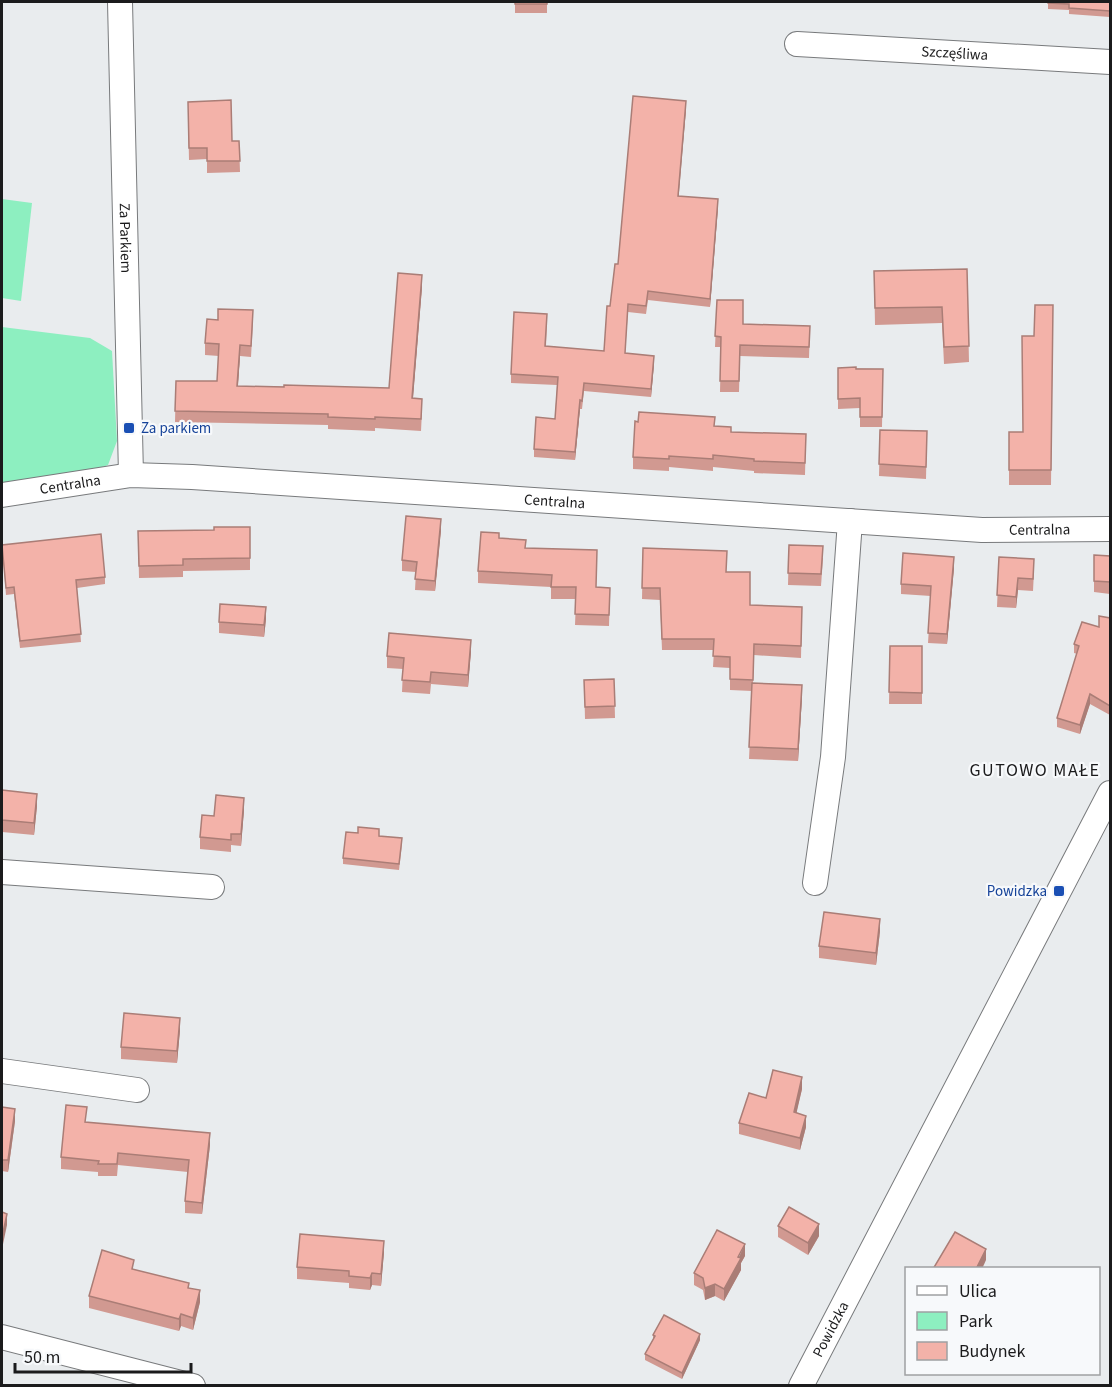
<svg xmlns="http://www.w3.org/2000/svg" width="1112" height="1387" font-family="'Source Sans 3',sans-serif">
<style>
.park{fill:#8defc0}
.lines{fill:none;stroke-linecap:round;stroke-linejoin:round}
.minor-casing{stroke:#787a7c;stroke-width:26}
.minor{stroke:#fff;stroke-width:24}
.wall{fill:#d19991}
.shaded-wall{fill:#aa7d76}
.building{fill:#f3b2a9;stroke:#aa7d76;stroke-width:1.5}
.transit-dot{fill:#1a4fb4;stroke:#f7f9fb;stroke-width:2}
.labels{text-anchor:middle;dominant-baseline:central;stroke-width:4.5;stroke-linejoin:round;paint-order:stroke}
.street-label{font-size:15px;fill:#1b1b1c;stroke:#f7f9fb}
.transit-label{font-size:15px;fill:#164399;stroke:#f7f9fb;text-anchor:start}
.quarter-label{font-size:18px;letter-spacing:1.5px;fill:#1b1b1c;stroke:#f7f9fb}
</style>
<rect width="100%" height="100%" fill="#e9ecee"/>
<g class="park">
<polygon points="2,199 32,203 21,301 2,298"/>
<polygon points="2,327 90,338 112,351 117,441 108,465 86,473 2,486"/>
</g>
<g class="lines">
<g class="minor-casing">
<g id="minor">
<path id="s1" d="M 120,2 L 131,475"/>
<path id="s2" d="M 797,44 L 1110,62"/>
<path id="s3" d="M 2,495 L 131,475 L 192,477 L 982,530 L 1110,529"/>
<polyline points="2,872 212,887"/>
<polyline points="815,883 833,757 850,521"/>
<polyline points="2,1071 137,1090"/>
<polyline points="2,1337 193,1386"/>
<path id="s4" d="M 801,1386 L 1110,793"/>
</g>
</g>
<use href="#minor" class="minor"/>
</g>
<g class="wall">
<rect x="515" y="2" width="32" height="11"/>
<polygon points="918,2 935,2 934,3"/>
<polygon points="1048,2 1110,2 1110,17 1069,14 1069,10 1048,9"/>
<polygon points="686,109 678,196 718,207 710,307 648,300 646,314 628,312 625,353 654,364 651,397 584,391 582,409 580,409 575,460 534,457 534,449 555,419 557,385 511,383 511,374 547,322 546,346 604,351 610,306 618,264"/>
<polygon points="188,114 232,141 239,141 240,172 207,173 207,159 189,160"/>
<polygon points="967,269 969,362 944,364 942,323 875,325 874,271"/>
<polygon points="422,287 413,398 422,411 421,431 375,428 375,431 328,429 328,425 175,422 176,381 217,381 219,356 205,355 205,343 253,322 251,357 240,356 238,386 389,388"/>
<polygon points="717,300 743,324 810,326 809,358 740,356 739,392 720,392 721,347 715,347"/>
<polygon points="1053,305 1051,485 1009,485 1009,432 1023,432 1034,336"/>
<polygon points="838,368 883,369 882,427 860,427 860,408 838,409"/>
<polygon points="715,426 731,432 806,434 805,475 754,473 754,471 713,467 713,471 669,467 669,471 633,469 633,457"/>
<polygon points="880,430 927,431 926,479 879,476"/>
<polygon points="250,527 250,570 183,571 183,577 139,578 138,531 214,530"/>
<polygon points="441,530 435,591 415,590 416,572 402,571 402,560"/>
<polygon points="499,538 526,548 596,587 610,588 609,626 575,625 576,599 551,599 551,587 478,583 478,571"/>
<polygon points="2,545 105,577 105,584 77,588 81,642 20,648 14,594 6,595"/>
<polygon points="789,545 823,558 821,586 788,585"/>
<polygon points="643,548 726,572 750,605 802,607 801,658 754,655 753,683 802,697 798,761 749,759 752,691 730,690 730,668 713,667 714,650 662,650 660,600 642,599"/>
<polygon points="1094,555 1110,556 1110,594 1094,592"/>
<polygon points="999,557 1034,571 1033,591 1018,590 1016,608 997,607"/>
<polygon points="954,568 947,644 928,643 931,596 901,594 901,584"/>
<polygon points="1110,618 1110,715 1090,704 1080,734 1057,727 1057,718 1077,654 1074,653 1074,644"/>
<polygon points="266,619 264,637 219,633 219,622"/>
<polygon points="890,646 922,646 922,704 889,704"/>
<polygon points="471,651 468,687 431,684 430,694 402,692 403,669 387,668 387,656"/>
<polygon points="614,679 615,718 585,719 584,680"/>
<polygon points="2,790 37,806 34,835 2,832"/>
<polygon points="244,810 241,846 231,845 231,852 200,849 200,837 214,816"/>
<polygon points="379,836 402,844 399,870 343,864 343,858"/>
<polygon points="880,931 876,965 819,958 819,946"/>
<polygon points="180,1030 177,1063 121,1059 121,1047"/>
<polygon points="802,1089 796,1113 806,1127 800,1150 739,1134 739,1123 766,1098"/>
<polygon points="2,1107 15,1121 8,1172 2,1171"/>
<polygon points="86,1122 210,1145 202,1214 185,1213 185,1201 188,1172 118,1165 117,1176 98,1176 98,1172 61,1169 61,1157"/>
<polygon points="778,1226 819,1236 808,1255 778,1237"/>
<polygon points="384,1252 381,1286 372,1285 370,1290 349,1288 349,1283 297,1279 297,1267"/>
<polygon points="745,1256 741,1263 741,1270 724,1301 715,1296 705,1300 703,1290 694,1285 694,1273"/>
<polygon points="134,1270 189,1288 200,1302 193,1330 181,1326 179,1331 89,1308 89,1296"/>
<polygon points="653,1335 700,1340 682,1379 645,1360 645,1354 653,1340"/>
</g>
<g class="shaded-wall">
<polygon points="686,101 686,109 678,204 678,196"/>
<polygon points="718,199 718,207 710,307 710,299"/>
<polygon points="422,275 422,287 412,410 412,398"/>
<polygon points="240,345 240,356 237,398 237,386"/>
<polygon points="654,356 654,364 651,397 651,389"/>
<polygon points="580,400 580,409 575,460 575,452"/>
<polygon points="441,519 441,530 435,591 435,581"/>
<polygon points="954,557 954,568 947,644 947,634"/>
<polygon points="1018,578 1018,590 1016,608 1016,597"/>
<polygon points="266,607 266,619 264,637 264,625"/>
<polygon points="471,640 471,651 468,687 468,675"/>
<polygon points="802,685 802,697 798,761 798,749"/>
<polygon points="1090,694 1090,704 1080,734 1080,725"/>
<polygon points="37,794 37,806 34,835 34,823"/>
<polygon points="244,798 244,810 241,846 241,834"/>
<polygon points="880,919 880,931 876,965 876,953"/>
<polygon points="180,1018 180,1030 177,1063 177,1051"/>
<polygon points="802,1077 802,1089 794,1124 794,1112"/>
<polygon points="15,1109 15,1121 8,1172 8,1160"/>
<polygon points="806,1116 806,1127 800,1150 800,1138"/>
<polygon points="210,1133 210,1145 202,1214 202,1203"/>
<polygon points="7,1214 7,1225 2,1249 2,1237"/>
<polygon points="819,1224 819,1236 808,1255 808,1243"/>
<polygon points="384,1241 384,1252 381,1286 381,1274"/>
<polygon points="745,1244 745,1256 741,1263 741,1270 724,1301 724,1289"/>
<polygon points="986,1249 986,1260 982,1269 976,1269"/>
<polygon points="372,1273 372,1285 370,1290 370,1278"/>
<polygon points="715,1284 715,1296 705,1300 705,1288"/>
<polygon points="200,1290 200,1302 193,1330 193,1318"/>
<polygon points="181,1314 181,1326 179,1331 179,1319"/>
<polygon points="700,1334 700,1340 682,1379 682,1373"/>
</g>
<g class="building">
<rect x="515" y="2" width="32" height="2"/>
<polygon points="1048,2 1110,2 1110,11 1069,8 1069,4 1048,3"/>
<polygon points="633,96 686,101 678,196 718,199 710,299 648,291 646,306 628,304 625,353 654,356 651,389 584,383 582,401 580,400 575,452 534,449 536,417 555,419 558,377 511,374 514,312 547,314 545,346 604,351 607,306 610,306 615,264 618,264"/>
<polygon points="231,100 232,141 239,141 240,161 207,161 207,148 189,148 188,102"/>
<polygon points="967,269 969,346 944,347 942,307 875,308 874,271"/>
<polygon points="398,273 422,275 412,398 422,399 421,419 375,417 375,419 328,417 328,414 175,411 176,381 217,381 219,344 205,343 207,319 218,320 218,309 253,310 251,346 240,345 237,386 284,387 284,385 389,388"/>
<polygon points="717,300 743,300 743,324 810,326 809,347 740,345 739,381 720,381 721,337 715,336"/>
<polygon points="1035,305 1053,305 1051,470 1009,470 1009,432 1023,432 1022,336 1034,336"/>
<polygon points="856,367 856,369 883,369 882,417 860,417 860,398 838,399 838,368"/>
<polygon points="639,412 715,417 714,426 731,427 731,432 806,434 805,463 754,461 754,459 713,455 713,459 669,456 669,459 633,457 635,421 638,422"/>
<polygon points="880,430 927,431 926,467 879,464"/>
<polygon points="406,516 441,519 435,581 415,579 417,562 402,560"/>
<polygon points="214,527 250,527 250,558 183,559 183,565 139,566 138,531 214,530"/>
<polygon points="481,532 499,533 499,538 526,540 525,548 597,550 596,587 610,588 609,615 575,614 576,587 551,587 552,575 478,571"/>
<polygon points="101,534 105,577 76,580 81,634 20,641 14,587 6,588 2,545"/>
<polygon points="789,545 823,546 821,574 788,573"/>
<polygon points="643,548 727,551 726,572 750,572 750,605 802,607 801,646 754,644 753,680 730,679 730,657 713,656 714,639 662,639 660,588 642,588"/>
<polygon points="903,553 954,557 947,634 928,633 931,586 901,584"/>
<polygon points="1094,555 1110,556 1110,582 1094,581"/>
<polygon points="999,557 1034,559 1033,579 1018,578 1016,597 997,595"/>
<polygon points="220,604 266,607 264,625 219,622"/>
<polygon points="1099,616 1110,618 1110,706 1090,694 1080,725 1057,718 1079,646 1074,644 1082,622 1099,627"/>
<polygon points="389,633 471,640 468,675 431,672 430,682 402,680 404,658 387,656"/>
<polygon points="890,646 922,646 922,693 889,692"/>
<polygon points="614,679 615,706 585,707 584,680"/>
<polygon points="752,683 802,685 798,749 749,747"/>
<polygon points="2,790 37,794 34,823 2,820"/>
<polygon points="216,795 244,798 241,834 231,834 231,840 200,837 202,815 214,816"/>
<polygon points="358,827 379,829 379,836 402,838 399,864 343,858 346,832 358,833"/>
<polygon points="824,912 880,919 876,953 819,946"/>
<polygon points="124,1013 180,1018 177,1051 121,1047"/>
<polygon points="773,1070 802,1077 794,1112 806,1116 800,1138 739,1123 749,1093 766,1098"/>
<polygon points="66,1105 87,1107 85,1122 210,1133 202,1203 185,1201 189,1160 118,1153 117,1164 98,1164 99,1161 61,1157"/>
<polygon points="2,1107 15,1109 8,1160 2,1160"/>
<polygon points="789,1207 819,1224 808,1243 778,1226"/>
<polygon points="2,1212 7,1214 2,1237"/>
<polygon points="717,1230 745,1244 738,1257 741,1258 724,1289 715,1284 705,1288 703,1278 694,1273"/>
<polygon points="955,1232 986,1249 976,1269 933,1269"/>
<polygon points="300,1234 384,1241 381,1274 372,1273 370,1278 349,1276 349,1271 297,1267"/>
<polygon points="102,1250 134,1260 132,1269 189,1283 188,1288 200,1290 193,1318 181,1314 179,1319 89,1296"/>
<polygon points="664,1315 700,1334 682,1373 645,1354 655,1336 653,1335"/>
</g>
<g class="transit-dot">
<rect x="123" y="422" width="12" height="12" rx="3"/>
<rect x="1053" y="885" width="12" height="12" rx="3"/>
</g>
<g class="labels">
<g class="street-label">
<text stroke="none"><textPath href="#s2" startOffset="158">Szczęśliwa</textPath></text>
<text stroke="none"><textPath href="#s1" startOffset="236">Za Parkiem</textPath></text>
<text stroke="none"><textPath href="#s3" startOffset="69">Centralna</textPath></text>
<text stroke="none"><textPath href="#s3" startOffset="555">Centralna</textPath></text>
<text stroke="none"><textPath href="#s3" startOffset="1041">Centralna</textPath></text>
<text stroke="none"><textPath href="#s4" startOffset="64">Powidzka</textPath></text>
</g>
<g class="transit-label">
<text x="141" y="428">Za parkiem</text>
<text x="1047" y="891" text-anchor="end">Powidzka</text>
</g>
<g class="quarter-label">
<text x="1035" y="770">GUTOWO MAŁE</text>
</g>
</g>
<rect width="1112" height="1387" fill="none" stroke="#1b1b1c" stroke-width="6"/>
<rect x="905" y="1267" width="195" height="108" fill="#f7f9fb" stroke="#9fa0a2" stroke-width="1.5"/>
<rect x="917" y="1286" width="30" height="9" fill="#ffffff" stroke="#9fa0a2" stroke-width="1.5"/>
<text x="959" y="1297" font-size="18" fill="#1b1b1c">Ulica</text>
<rect x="917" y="1312" width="30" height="18" fill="#8defc0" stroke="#9fa0a2" stroke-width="1.5"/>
<text x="959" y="1327" font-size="18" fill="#1b1b1c">Park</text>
<rect x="917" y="1342" width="30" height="18" fill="#f3b2a9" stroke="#9fa0a2" stroke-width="1.5"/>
<text x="959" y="1357" font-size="18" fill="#1b1b1c">Budynek</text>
<path d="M15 1363v9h176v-9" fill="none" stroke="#1b1b1c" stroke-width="3"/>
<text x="24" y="1363" font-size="18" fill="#1b1b1c" stroke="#f7f9fb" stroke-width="4.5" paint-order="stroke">50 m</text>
</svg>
